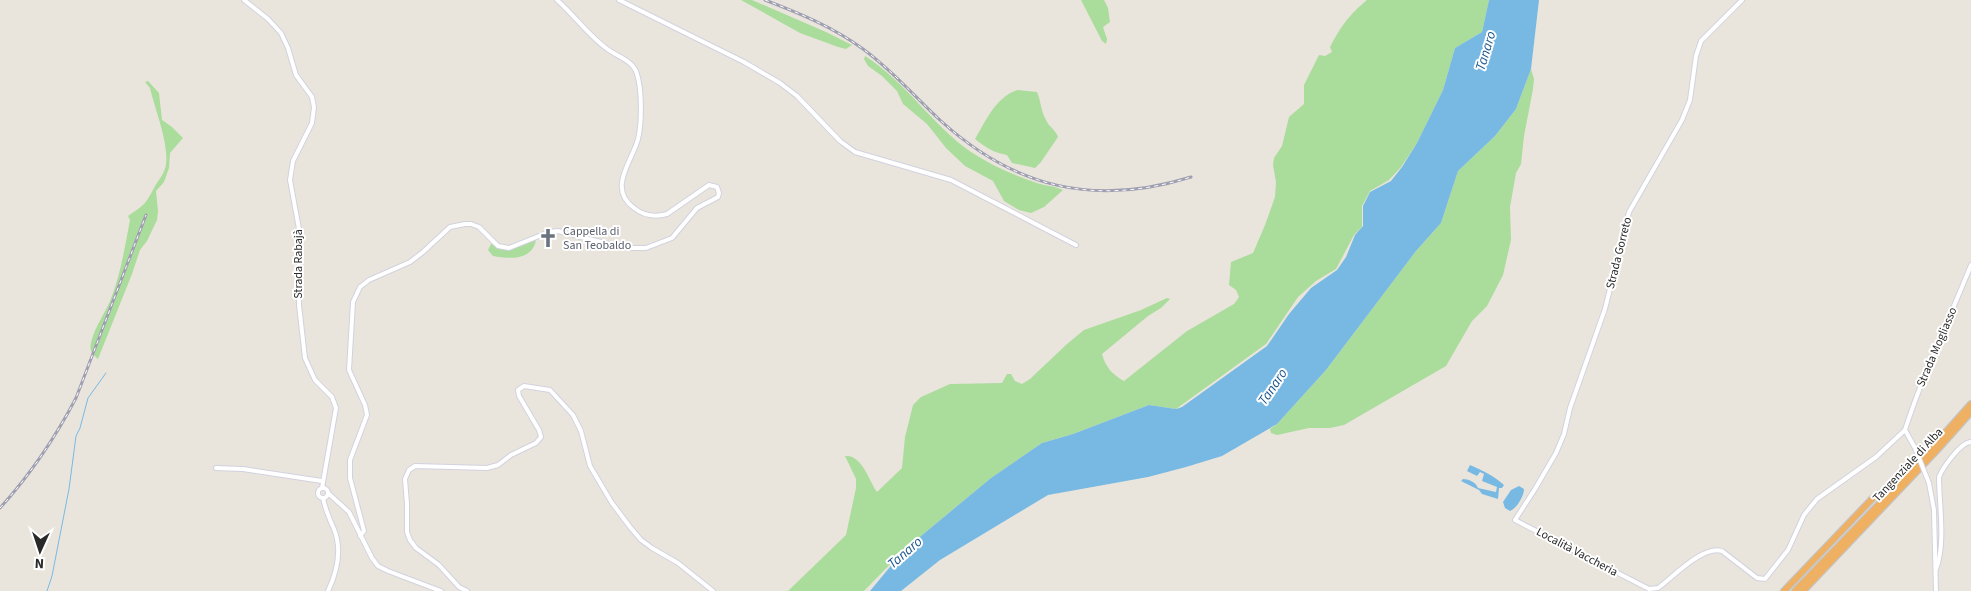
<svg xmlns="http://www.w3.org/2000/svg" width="1971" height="591" font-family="'Source Sans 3',sans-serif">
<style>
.green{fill:#aadc9c}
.water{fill:#77b9e3}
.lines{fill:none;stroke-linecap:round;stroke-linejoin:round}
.stream{stroke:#77b9e3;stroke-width:1}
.minor-casing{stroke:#d1d2e0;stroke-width:6}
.highway-casing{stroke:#c3c3c3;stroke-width:8}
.minor{stroke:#fff;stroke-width:4}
.highway{stroke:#f0b061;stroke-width:5.5}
.rail-casing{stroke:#9f9fb1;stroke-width:3}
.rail{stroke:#fff;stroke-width:1;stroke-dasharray:4;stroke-linecap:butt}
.minor-bridge-casing{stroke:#d1d2e0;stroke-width:6;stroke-linecap:butt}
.minor-bridge{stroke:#fff;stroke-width:4}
.labels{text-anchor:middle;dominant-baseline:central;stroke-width:4;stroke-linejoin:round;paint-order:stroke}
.worship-label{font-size:12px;fill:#5b616d;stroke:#fff;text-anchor:start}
.street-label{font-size:12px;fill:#292929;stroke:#fff}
.water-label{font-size:14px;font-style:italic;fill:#19568d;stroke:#fff}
</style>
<rect width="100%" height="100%" fill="#eae5dc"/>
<g class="green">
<polygon points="741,0 752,0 826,32 852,45 846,49 838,47 800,33"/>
<polygon points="1081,0 1104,0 1108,8 1110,22 1103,27 1107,39 1106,44 1102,41"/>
<path d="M 1367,0 L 1489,0 L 1482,32 L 1455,48 L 1443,90 L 1417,143 L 1401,167 L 1389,180 L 1370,191 L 1362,206 L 1362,227 L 1354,235 L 1336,269 L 1316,281 L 1298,297 L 1266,344 L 1176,409 L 1149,405 L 1073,434 L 1042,443 L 991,478 L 904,550 L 864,591 L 788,591 L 846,535 L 856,488 L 856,479 L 845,456 C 862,454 869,481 877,492 L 902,468 L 905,437 L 913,405 L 921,397 L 950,384 L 1002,383 L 1007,374 L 1011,374 L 1015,381 L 1022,384 L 1030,379 L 1067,344 L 1084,330 L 1141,310 L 1167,298 L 1170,299 L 1161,308 L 1148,316 L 1102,354 C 1106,368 1112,374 1124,381 L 1187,331 L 1234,304 L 1239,297 L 1236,290 L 1229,285 L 1231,262 L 1253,253 L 1265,225 L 1275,197 L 1276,182 L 1273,165 L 1274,158 L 1282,146 L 1289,117 L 1304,104 L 1304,85 L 1319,55 L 1325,56 L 1332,52 L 1330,47 C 1341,26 1349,15 1367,0 Z"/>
<path d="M 865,56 C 906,82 932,125 971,152 C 992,166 1014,175 1037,183 C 1045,186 1056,186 1063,190 L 1044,207 L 1031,213 L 1019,210 L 1004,201 L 993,181 L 965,166 L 946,148 L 927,124 L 903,104 L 897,91 L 882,76 L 868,66 L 864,59 Z"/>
<polygon points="1531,69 1534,79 1533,89 1524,136 1521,164 1516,173 1510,207 1511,240 1503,275 1487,306 1472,321 1446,366 1344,425 1330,428 1309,428 1277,435 1271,433 1270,429 1277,424 1326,370 1416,251 1441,223 1458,171 1495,136 1516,109"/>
<path d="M 148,81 L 159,93 L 162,120 L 172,127 L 183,138 L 170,153 L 169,168 L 164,182 L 156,191 L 158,211 L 157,220 L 147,241 L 140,250 L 132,274 L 98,359 C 92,354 89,350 91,343 C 95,325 106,313 112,296 C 121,272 125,246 130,220 L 128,216 C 144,205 145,205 154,188 C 158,180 165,174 166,164 C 169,143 155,110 150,88 L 145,82 Z"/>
<path d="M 1018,90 L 1037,92 C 1041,101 1041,112 1046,120 C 1049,127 1056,130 1058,137 L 1041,162 L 1035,168 L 1012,163 L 1007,155 C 994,153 985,147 975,139 C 986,121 996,96 1018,90 Z"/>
<path d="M 536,240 C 532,261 509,259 493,256 L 488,250 L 491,244 C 508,251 520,246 536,240 Z"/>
</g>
<g class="water">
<polygon points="1489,0 1539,0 1531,69 1516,109 1495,136 1458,171 1441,223 1416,251 1326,370 1277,424 1222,456 1186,467 1148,477 1048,495 940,560 901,591 870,591 904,550 991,478 1042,443 1073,434 1149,405 1176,409 1182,407 1267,346 1289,314 1311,288 1337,270 1346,257 1355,235 1363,226 1363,206 1370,192 1391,181 1402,167 1417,143 1443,90 1455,48 1482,32"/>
<path d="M 1470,465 C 1482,470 1494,476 1504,485 L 1502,488 L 1499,488 L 1498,499 L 1482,494 L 1479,490 L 1461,481 L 1463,479 C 1468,479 1476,482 1478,488 L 1496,492 L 1497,487 L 1482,481 L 1484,474 L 1480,472 L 1477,476 L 1467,471 Z"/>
<path d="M 1519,486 L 1524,489 C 1524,496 1517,508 1510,511 L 1505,508 L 1503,502 L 1511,490 Z"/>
</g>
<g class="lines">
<polyline class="stream" points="47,591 52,576 69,489 76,436 80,428 88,398 106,373"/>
<g class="minor-casing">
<g id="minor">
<polyline points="244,0 268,19 281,33 288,48 296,75 312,97 314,107 312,123 293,161 290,180 299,229 299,305 305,358 315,380 332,397 336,408 322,488"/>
<polyline points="619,0 744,62 780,83 797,96 840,141 855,152 951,180 1076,245"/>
<path d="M 1742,0 L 1701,41 L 1696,56 L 1690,100 L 1682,120 L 1629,212 L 1605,309 L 1570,408 L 1564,434 L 1556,453 L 1535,489 L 1515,520 L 1649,589 L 1658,588 C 1673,577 1703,545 1722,551 L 1757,578 L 1765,579 L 1788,550 L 1804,515 L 1817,499 L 1876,457 L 1905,430"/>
<path d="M 1905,430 C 1923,373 1949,320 1971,265"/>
<polyline points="1905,430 1915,448"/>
<polyline points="216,468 243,469 322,481"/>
<polyline points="1929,483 1934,510 1936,591"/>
<circle cx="323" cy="493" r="5"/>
<polyline points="328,493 349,512 372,558 378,566 388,571 441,591"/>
<path d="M 323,498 C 325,509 329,518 334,529 C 342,549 337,572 328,591"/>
<path d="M 360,536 L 364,531 L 350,478 L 350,460 L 367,415 L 365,405 L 349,370 L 353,302 L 360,287 L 369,280 L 410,262 L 423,252 L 450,227 L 465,224 L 471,224 L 479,227 L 498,246 L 509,248 L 549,232 L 558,231 L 624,248 L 646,248 L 672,238 L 697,208 L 718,197 L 719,193 L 717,187 L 709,185 L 667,214 C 656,217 644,216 634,208 C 607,188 632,162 638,139 C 642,123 642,90 637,74 C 633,60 617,57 606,48 C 588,35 574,15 557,0"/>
<path d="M 1936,569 C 1946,544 1939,503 1939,477 C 1943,467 1961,442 1971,442"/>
<polyline points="467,591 459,587 439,565 416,548 410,540 407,532 407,504 405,479 409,470 415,466 487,468 498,465 511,455 536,443 541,437 539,430 519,396 518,390 524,386 550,390 573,415 581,431 590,466 612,503 630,527 641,540 652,548 678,563 713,591"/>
</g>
</g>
<g class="highway-casing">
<g id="highway">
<polyline points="1784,591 1873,498 1893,485"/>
<polyline points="1795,591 1913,469 1971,404"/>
<polyline points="1803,591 1937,450 1971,412"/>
</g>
</g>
<use href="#minor" class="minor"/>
<use href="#highway" class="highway"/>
<g class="rail-casing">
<g id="rail">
<path d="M 765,0 C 799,13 833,27 863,49 C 892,70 915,97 941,121 C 1015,188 1095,207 1191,177"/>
<path d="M 0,508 C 30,475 55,438 76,398 L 146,215"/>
</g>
</g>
<use href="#rail" class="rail"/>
<g class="minor-bridge-casing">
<polyline id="minor-bridge" points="1915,448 1929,483"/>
</g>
<use href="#minor-bridge" class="minor-bridge"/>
</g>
<defs>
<g id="church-bare" transform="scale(1.5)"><path d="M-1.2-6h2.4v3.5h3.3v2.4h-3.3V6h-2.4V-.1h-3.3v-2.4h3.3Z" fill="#6b7280" stroke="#fff" stroke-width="2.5" paint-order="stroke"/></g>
</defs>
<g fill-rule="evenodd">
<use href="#church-bare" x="548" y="238"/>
</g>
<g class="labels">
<g class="worship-label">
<text x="563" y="231">Cappella di<tspan x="563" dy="14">San Teobaldo</tspan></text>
</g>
<g class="street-label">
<text transform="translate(1619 253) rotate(-76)">Strada Gorreto</text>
<text transform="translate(298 264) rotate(-90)">Strada Rabajà</text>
<text transform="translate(1937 347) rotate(-67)">Strada Mogliasso</text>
<text transform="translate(1908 465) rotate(-47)">Tangenziale di Alba</text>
<text transform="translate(1577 552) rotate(28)">Località Vaccheria</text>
</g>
<g class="water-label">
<text transform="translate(1486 51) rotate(-73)">Tanaro</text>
<text transform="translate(1273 387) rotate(-56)">Tanaro</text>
<text transform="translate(905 553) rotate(-41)">Tanaro</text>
</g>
</g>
<g transform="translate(40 551) rotate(183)" stroke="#ffffff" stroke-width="4" paint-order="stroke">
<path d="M0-4L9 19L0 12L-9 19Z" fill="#292929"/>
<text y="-8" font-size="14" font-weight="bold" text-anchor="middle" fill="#292929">N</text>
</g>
</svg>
